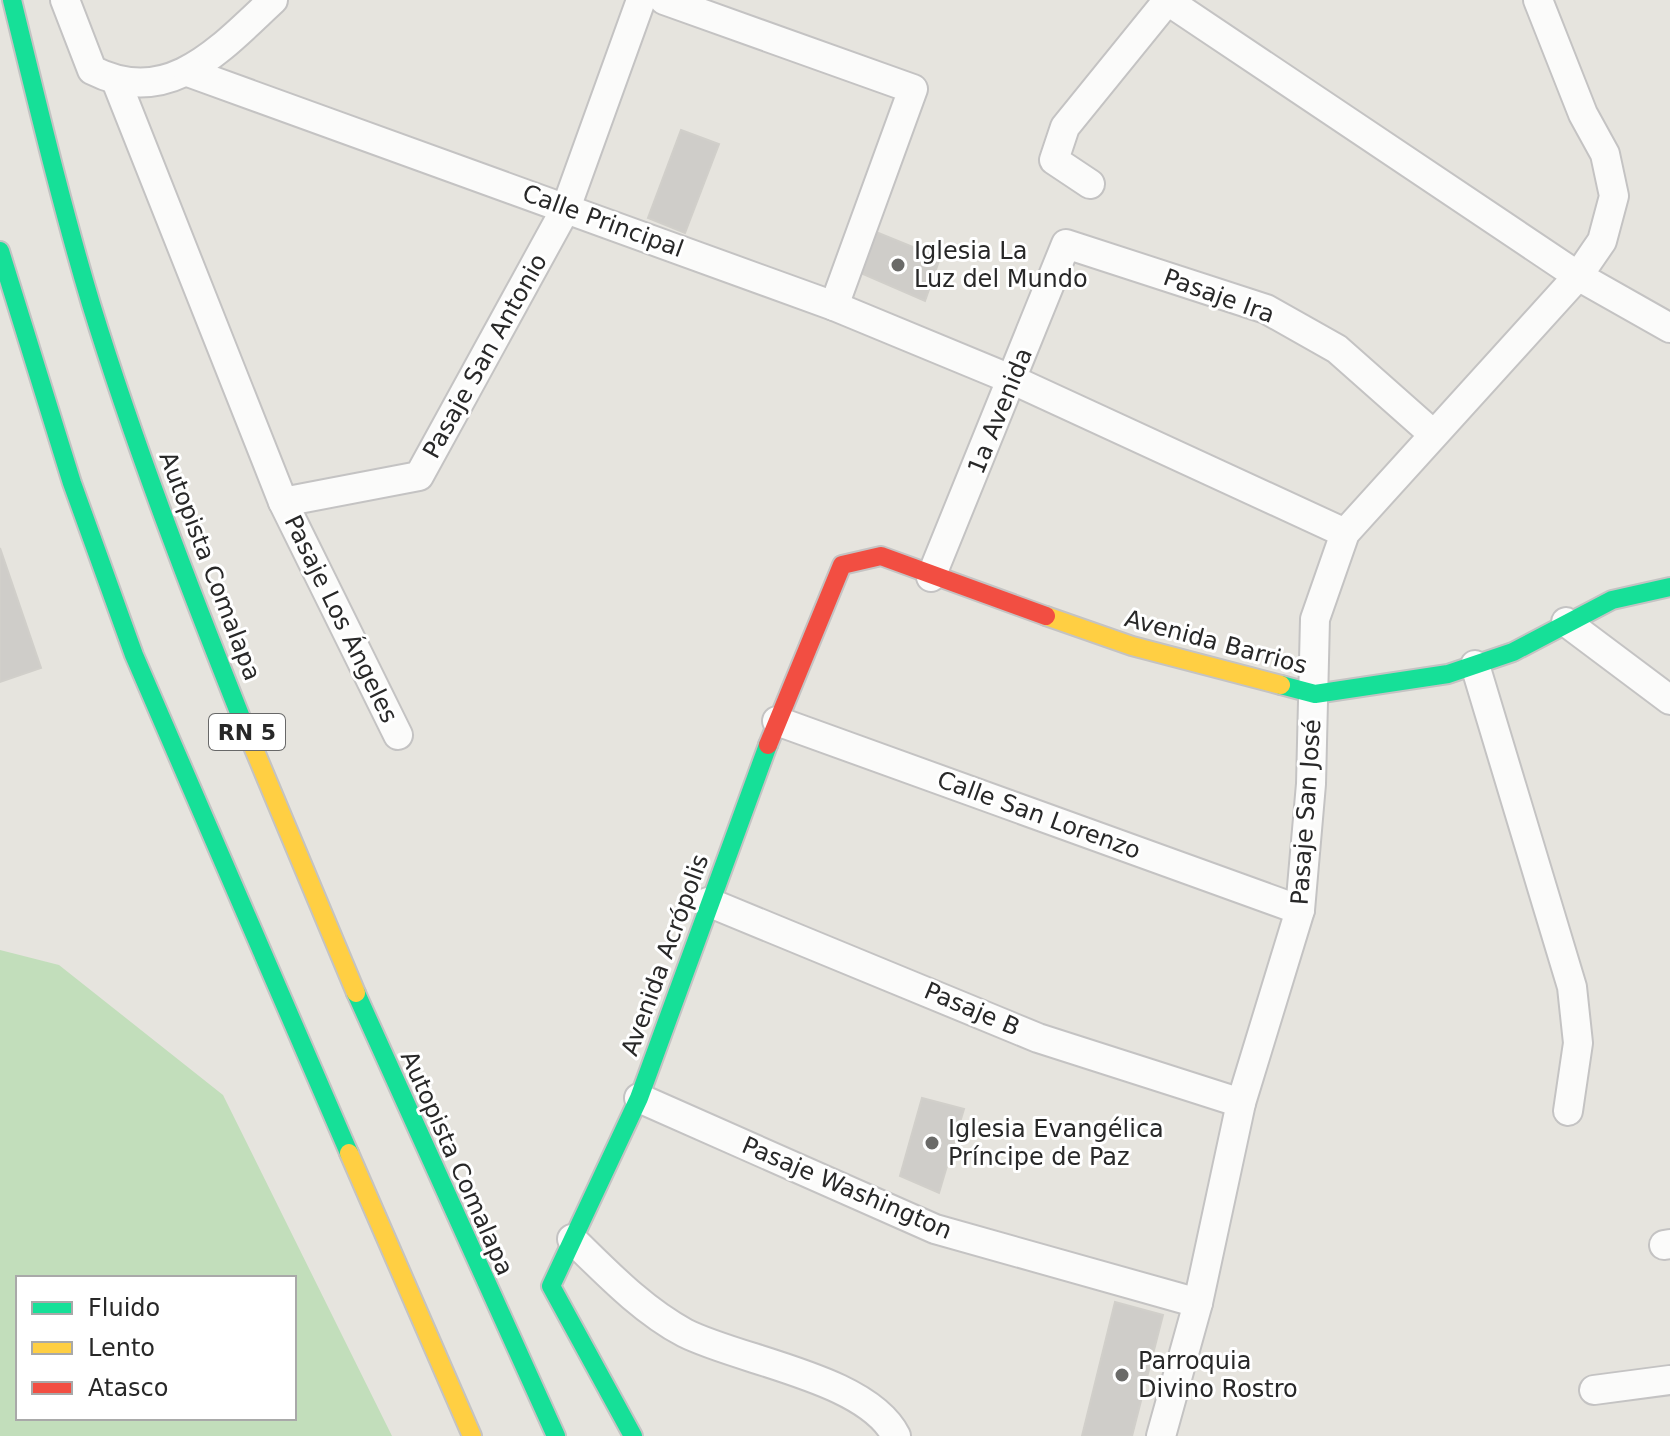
<svg xmlns="http://www.w3.org/2000/svg" width="1670" height="1436" font-family="'DejaVu Sans',sans-serif">
<style>
.green{fill:#c2debb;fill-rule:evenodd}
.building{fill:#cfcdc9;stroke:#d1cfca;stroke-width:2}
.lines{fill:none;stroke-linecap:round;stroke-linejoin:round}
.street-casing{stroke:#c4c3c3;stroke-width:32}
.fast-casing{stroke:#c4c3c3;stroke-width:22}
.slow-casing{stroke:#c4c3c3;stroke-width:22}
.jam-casing{stroke:#c4c3c3;stroke-width:22}
.street{stroke:#fbfbfa;stroke-width:28}
.fast{stroke:#16e098;stroke-width:18}
.slow{stroke:#ffcf43;stroke-width:18}
.jam{stroke:#f24e42;stroke-width:18}
.poi-dot{fill:#6a6a68;stroke:#fff;stroke-width:3}
.labels{text-anchor:middle;dominant-baseline:central;stroke-width:6;stroke-linejoin:round;paint-order:stroke}
.shield{fill:#fff;stroke:#686868;stroke-width:2}
.shield-label{font-size:22px;font-weight:bold;fill:#282828}
.street-label{font-size:24px;fill:#282828;stroke:#fff}
.poi-label{font-size:24px;fill:#282828;stroke:#fff;text-anchor:start}
</style>
<rect width="100%" height="100%" fill="#e6e4de"/>
<path class="green" d="M 0,950 L 59,965 L 223,1095 L 392,1436 L 0,1436 ZM 18,1278 L 294,1278 L 294,1418 L 18,1418 Z"/>
<g class="building">
<polygon points="681,130 719,144 685,233 648,218"/>
<polygon points="871,230 940,258 925,301 856,271"/>
<polygon points="0,548 41,668 0,682"/>
<polygon points="922,1098 964,1109 939,1193 900,1176"/>
<polygon points="1115,1302 1163,1315 1132,1436 1082,1436"/>
</g>
<g class="lines">
<g class="street-casing">
<g id="street">
<path d="M 65,0 L 92,70 C 169,109 220,49 273,0"/>
<polyline points="664,0 913,89 834,306"/>
<polyline points="1168,1 1578,276 1670,328"/>
<polyline points="188,72 834,306 1013,380 1345,533"/>
<polyline points="117,83 283,502 419,476 566,208 641,0"/>
<polyline points="1090,184 1054,160 1065,127 1168,0"/>
<polyline points="283,502 398,735"/>
<polyline points="931,577 1066,244 1266,309 1337,349 1433,434"/>
<polyline points="1566,622 1670,700"/>
<polyline points="1475,665 1572,987 1578,1043 1568,1111"/>
<polyline points="777,721 1300,910"/>
<polyline points="708,902 1038,1038 1241,1103"/>
<polyline points="639,1098 935,1229 1198,1303"/>
<path d="M 572,1239 C 607,1273 642,1310 685,1333 C 740,1361 867,1378 896,1436"/>
<polyline points="1664,1245 1670,1244"/>
<polyline points="1594,1390 1670,1380"/>
<polyline points="1161,1436 1198,1303 1241,1103 1300,910 1311,784 1315,619 1345,533 1578,276 1602,241 1614,196 1605,154 1583,114 1538,0"/>
</g>
</g>
<g class="fast-casing">
<g id="fast">
<path d="M 12,0 C 37,102 61,204 91,304 C 135,447 189,587 244,725"/>
<polyline points="0,251 72,483 134,655 349,1153"/>
<polyline points="1281,685 1315,694 1448,674 1513,652 1612,600 1670,587"/>
<polyline points="356,993 556,1436"/>
<polyline points="633,1436 551,1286 639,1098 768,745"/>
</g>
</g>
<g class="slow-casing">
<g id="slow">
<polyline points="1046,616 1132,646 1281,685"/>
<polyline points="244,725 356,993"/>
<polyline points="349,1153 472,1436"/>
</g>
</g>
<g class="jam-casing">
<polyline id="jam" points="768,745 842,565 881,556 1046,616"/>
</g>
<use href="#street" class="street"/>
<use href="#fast" class="fast"/>
<use href="#slow" class="slow"/>
<use href="#jam" class="jam"/>
</g>
<g class="poi-dot">
<circle cx="898" cy="265" r="8"/>
<circle cx="932" cy="1143" r="8"/>
<circle cx="1122" cy="1375" r="8"/>
</g>
<g class="labels">
<rect class="shield" x="209" y="714" width="76" height="36" rx="6"/>
<g class="shield-label">
<text x="247" y="732">RN 5</text>
</g>
<g class="street-label">
<text transform="translate(603 221) rotate(20)">Calle Principal</text>
<text transform="translate(1219 296) rotate(20)">Pasaje Ira</text>
<text transform="translate(485 356) rotate(-61)">Pasaje San Antonio</text>
<text transform="translate(1000 411) rotate(-68)">1a Avenida</text>
<text transform="translate(210 566) rotate(69)">Autopista Comalapa</text>
<text transform="translate(341 619) rotate(64)">Pasaje Los Ángeles</text>
<text transform="translate(1216 642) rotate(15)">Avenida Barrios</text>
<text transform="translate(1306 812) rotate(-86)">Pasaje San José</text>
<text transform="translate(1039 815) rotate(20)">Calle San Lorenzo</text>
<text transform="translate(665 955) rotate(-70)">Avenida Acrópolis</text>
<text transform="translate(972 1009) rotate(23)">Pasaje B</text>
<text transform="translate(457 1163) rotate(66)">Autopista Comalapa</text>
<text transform="translate(847 1188) rotate(23)">Pasaje Washington</text>
</g>
<g class="poi-label">
<text x="914" y="251">Iglesia La<tspan x="914" dy="28">Luz del Mundo</tspan></text>
<text x="948" y="1129">Iglesia Evangélica<tspan x="948" dy="28">Príncipe de Paz</tspan></text>
<text x="1138" y="1361">Parroquia<tspan x="1138" dy="28">Divino Rostro</tspan></text>
</g>
</g>
<rect x="16" y="1276" width="280" height="144" fill="#ffffff" stroke="#a9a9a9" stroke-width="2"/>
<rect x="32" y="1302" width="40" height="12" fill="#16e098" stroke="#a9a9a9" stroke-width="2"/>
<text x="88" y="1316" font-size="24" fill="#282828">Fluido</text>
<rect x="32" y="1342" width="40" height="12" fill="#ffcf43" stroke="#a9a9a9" stroke-width="2"/>
<text x="88" y="1356" font-size="24" fill="#282828">Lento</text>
<rect x="32" y="1382" width="40" height="12" fill="#f24e42" stroke="#a9a9a9" stroke-width="2"/>
<text x="88" y="1396" font-size="24" fill="#282828">Atasco</text>
</svg>
